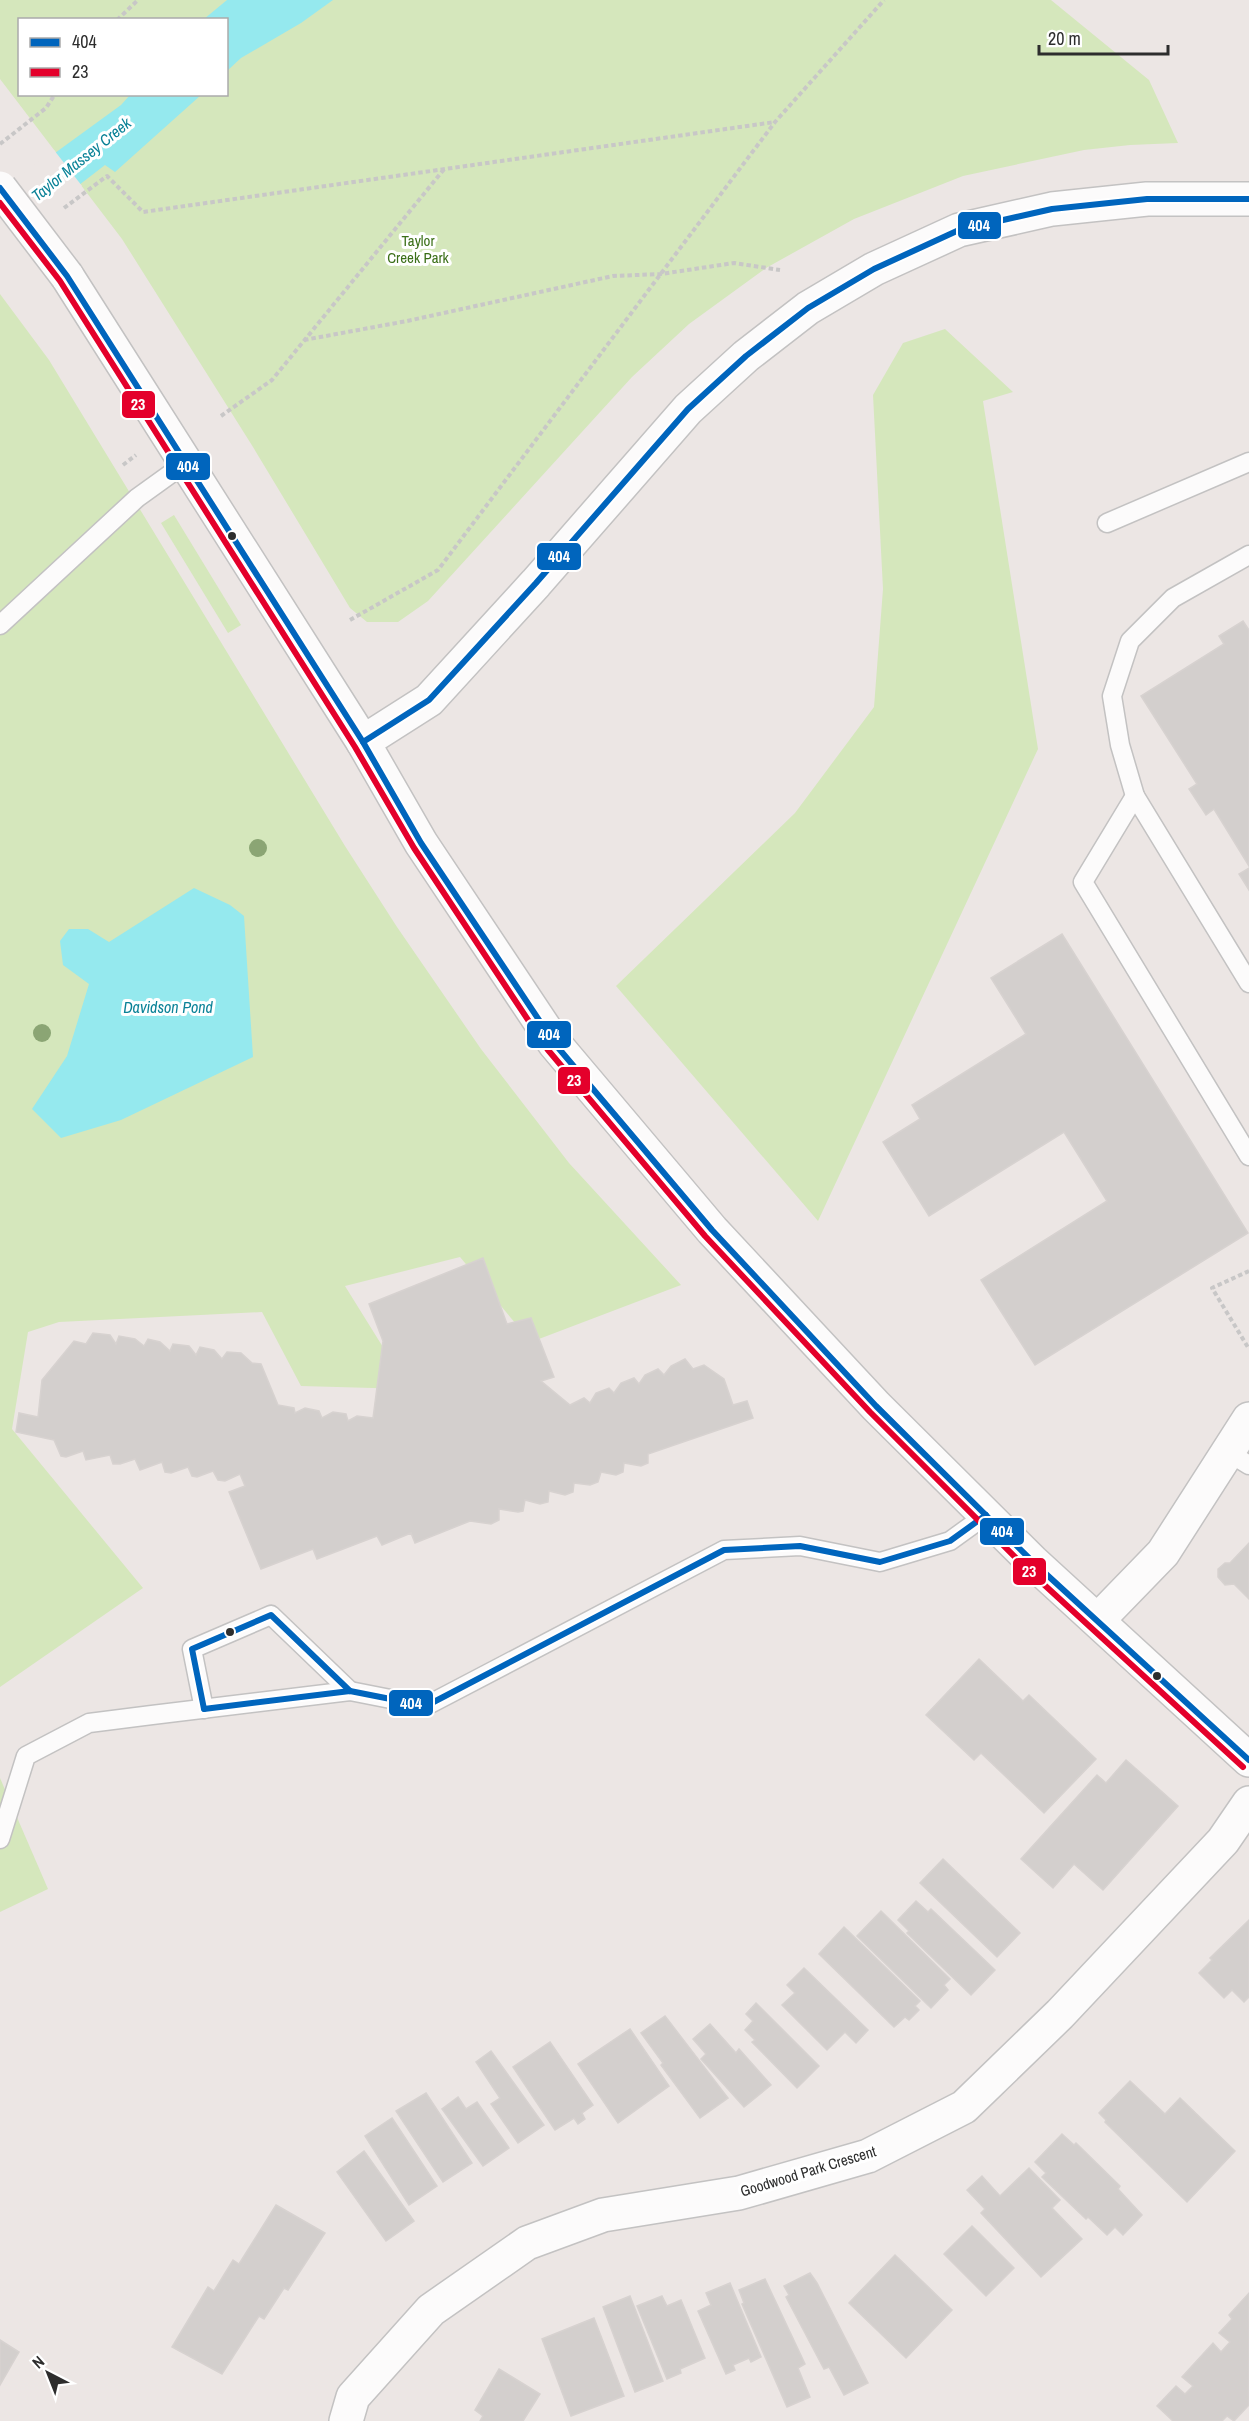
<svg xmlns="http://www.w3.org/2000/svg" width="1249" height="2421" font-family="'Archivo Narrow',sans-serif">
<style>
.green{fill:#d5e7bc;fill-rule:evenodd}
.water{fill:#95e9ee}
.pier{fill:#ece6e4}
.building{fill:#d3cfcd;stroke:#d7d2d0;stroke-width:1.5}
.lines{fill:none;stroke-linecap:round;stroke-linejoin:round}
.lane-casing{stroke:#c3c2c2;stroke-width:21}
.street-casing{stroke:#c3c2c2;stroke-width:36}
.secondary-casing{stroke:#c3c2c2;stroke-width:36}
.path{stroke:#c8c7c7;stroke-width:4;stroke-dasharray:4.5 3;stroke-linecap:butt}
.lane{stroke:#fcfbfb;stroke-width:18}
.street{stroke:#fcfbfb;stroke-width:33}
.secondary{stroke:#fcfbfb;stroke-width:33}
.secondary-bridge-casing{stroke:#c3c2c2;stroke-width:36;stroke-linecap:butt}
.secondary-bridge{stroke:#fcfbfb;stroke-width:33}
.bus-1-casing{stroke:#fff;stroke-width:10}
.bus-2-casing{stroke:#fff;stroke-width:10}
.bus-1{stroke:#0065bd;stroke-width:6}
.bus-2{stroke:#e4002b;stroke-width:6}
.tree{fill:#8ba574}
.bus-dot{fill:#2d2d2d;stroke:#fff;stroke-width:2}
.labels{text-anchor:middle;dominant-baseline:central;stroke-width:6;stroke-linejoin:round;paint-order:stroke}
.park-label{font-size:15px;fill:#3b6f18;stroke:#fff}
.street-label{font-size:15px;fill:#2d2d2d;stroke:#fff}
.water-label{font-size:16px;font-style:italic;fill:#0a8297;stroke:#fff}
.line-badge{stroke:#fff;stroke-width:2}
.badge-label{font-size:16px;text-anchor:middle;font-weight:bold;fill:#fff}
</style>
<rect width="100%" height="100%" fill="#ece6e4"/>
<g class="green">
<path d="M 0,0 L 1051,0 L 1149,80 L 1178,143 L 1130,145 L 1084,150 L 963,176 L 854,219 L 766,268 L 689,324 L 632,377 L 428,601 L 398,622 L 367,622 L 350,608 L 253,447 L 122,239 L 0,79 ZM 20,20 L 226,20 L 226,94 L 20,94 Z"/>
<polygon points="0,294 49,360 345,846 397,927 481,1049 569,1163 681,1285 531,1342 460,1257 345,1286 409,1389 301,1386 262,1312 59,1322 28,1332 12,1429 143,1588 0,1687"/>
<polygon points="945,329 1013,392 983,401 1038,749 818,1221 616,986 795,813 874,707 883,589 873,395 903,343"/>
<polygon points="174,515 241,625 228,633 161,523"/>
<polygon points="0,1778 48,1889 0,1912"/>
</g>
<g class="water">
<polygon points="227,0 333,0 301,23 241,58 227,71 226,20 204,19"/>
<polygon points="130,95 201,95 115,172 105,165 0,246 0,193 121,105"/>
<polygon points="194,888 230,905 244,916 253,1057 121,1120 61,1138 32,1109 67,1056 89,984 63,965 60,941 69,929 88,929 109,942"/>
</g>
<polygon class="pier" points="54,150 82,186 0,249 0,190"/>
<g class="building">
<polygon points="1243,621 1249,630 1249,866 1214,809 1206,815 1189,789 1197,784 1141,696 1224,644 1219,636"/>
<polygon points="1249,868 1249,890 1239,874"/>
<polygon points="1062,934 1248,1233 1035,1365 981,1280 1107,1201 1064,1132 929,1216 883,1142 920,1119 912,1105 1026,1034 991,978"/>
<polygon points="483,1258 507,1324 531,1318 554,1377 541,1381 570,1405 584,1398 590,1403 596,1393 609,1388 614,1393 621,1383 634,1378 639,1384 645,1375 658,1369 664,1375 671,1366 685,1359 693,1369 704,1365 724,1379 733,1405 747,1401 753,1418 648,1454 648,1463 641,1466 624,1463 623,1472 616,1475 601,1472 598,1482 590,1485 574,1483 573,1492 565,1495 549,1491 548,1502 540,1504 525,1500 523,1511 518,1512 499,1509 499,1520 491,1524 470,1521 415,1543 411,1533 382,1545 377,1536 317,1559 313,1549 261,1569 229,1492 245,1486 240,1474 225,1481 218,1480 213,1471 197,1477 192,1476 188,1467 171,1473 165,1472 162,1462 140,1470 135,1459 120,1464 113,1464 110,1455 86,1460 83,1451 66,1457 61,1456 54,1440 16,1432 19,1413 38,1417 42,1380 74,1341 86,1344 93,1333 110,1335 116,1344 119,1336 135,1339 144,1346 148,1339 160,1342 170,1351 173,1344 189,1346 196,1355 200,1347 214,1350 222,1359 227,1352 241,1353 252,1363 261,1364 278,1405 294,1408 295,1413 305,1408 319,1411 322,1418 333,1412 346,1414 348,1421 357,1416 373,1418 383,1341 369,1304"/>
<polygon points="1249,1543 1249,1599 1234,1584 1225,1585 1218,1577 1218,1569 1225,1563 1230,1563"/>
<polygon points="979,1659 1023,1701 1029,1695 1096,1759 1044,1813 981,1753 974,1760 926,1715"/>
<polygon points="1126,1760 1178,1806 1103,1890 1074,1864 1053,1888 1021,1859 1097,1775 1106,1783"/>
<polygon points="943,1859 1020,1933 997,1957 920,1883"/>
<polygon points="916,1901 928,1912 931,1909 995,1970 971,1995 907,1933 909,1931 898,1920"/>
<polygon points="881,1911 950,1979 944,1985 948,1990 931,2008 857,1936"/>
<polygon points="1249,1920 1249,1997 1244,2002 1232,1990 1224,1998 1199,1973 1212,1960 1210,1958"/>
<polygon points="844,1927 920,2001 915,2006 919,2010 909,2020 905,2017 894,2027 819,1954"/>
<polygon points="804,1968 868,2030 856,2043 845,2032 827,2050 782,2005 795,1993 787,1985"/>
<polygon points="756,2003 819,2066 797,2088 752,2042 755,2040 745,2030 753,2021 746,2014"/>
<polygon points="665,2016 728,2098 700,2118 661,2065 663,2063 641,2033"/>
<polygon points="710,2024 736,2053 739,2049 771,2085 744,2107 701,2059 706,2054 693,2039"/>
<polygon points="630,2029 669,2086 618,2123 578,2064"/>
<polygon points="550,2042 593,2105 582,2113 585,2119 578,2124 574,2118 555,2130 513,2067"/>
<polygon points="491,2051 544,2125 518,2143 491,2104 500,2098 476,2062"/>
<polygon points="1130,2081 1165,2114 1180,2098 1235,2151 1187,2202 1105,2122 1106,2120 1099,2113"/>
<polygon points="426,2093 472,2163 443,2182 396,2111"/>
<polygon points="458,2097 466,2109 477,2102 509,2148 483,2166 442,2109"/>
<polygon points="392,2118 437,2186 409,2205 365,2136"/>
<polygon points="1062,2134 1074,2145 1076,2143 1120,2186 1118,2189 1142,2215 1123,2235 1115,2227 1107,2235 1088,2217 1086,2219 1042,2177 1046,2173 1035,2162"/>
<polygon points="364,2151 414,2221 386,2241 337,2172"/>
<polygon points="1029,2168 1060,2200 1052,2208 1082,2239 1041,2277 981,2213 985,2209 967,2190 982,2176 1000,2196"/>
<polygon points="276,2205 325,2233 288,2290 284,2288 264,2319 259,2316 222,2374 172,2347 208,2287 214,2291 233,2260 239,2264"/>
<polygon points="972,2226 1014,2268 986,2296 944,2254"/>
<polygon points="895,2255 952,2310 906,2358 849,2303"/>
<polygon points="810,2273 817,2283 868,2383 844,2395 829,2367 824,2369 786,2297 789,2295 784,2286"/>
<polygon points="765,2279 805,2364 798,2368 810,2397 787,2407 742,2304 744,2303 739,2290"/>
<polygon points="730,2283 761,2357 751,2362 749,2358 733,2365 735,2370 726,2374 698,2311 711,2305 706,2293"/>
<polygon points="1249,2293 1249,2405 1234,2421 1227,2416 1222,2421 1173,2421 1157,2406 1176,2386 1185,2394 1193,2386 1182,2377 1213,2343 1221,2352 1230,2342 1219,2333 1232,2319 1229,2315"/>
<polygon points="630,2296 663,2381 635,2392 603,2307"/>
<polygon points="662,2296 667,2306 681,2300 705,2358 680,2369 681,2373 667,2379 637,2306"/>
<polygon points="594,2318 624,2396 571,2416 542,2339"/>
<polygon points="0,2340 19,2352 0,2385"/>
<polygon points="499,2369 540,2394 523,2421 480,2421 483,2416 475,2410"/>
</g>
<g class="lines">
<g class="lane-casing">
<g id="lane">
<polyline points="1107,523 1249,462"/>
<polyline points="0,625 137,498 187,462"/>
<polyline points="1135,796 1120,745 1112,696 1130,641 1173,598 1249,555"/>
<polyline points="1249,983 1135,796 1083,882 1249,1156"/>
<polyline points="1228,1452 1249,1465"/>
<polyline points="204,1709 192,1649 271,1615 350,1691"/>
<polyline points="0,1839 26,1756 89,1723 152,1715 350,1691 426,1706 724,1550 800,1546 880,1562 950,1541 986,1515"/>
</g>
</g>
<g class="street-casing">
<g id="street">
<polyline points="1098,1620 1163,1553 1249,1419"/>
<polyline points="346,2421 353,2397 431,2310 527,2243 603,2215 739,2193 868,2156 964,2107 1060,2014 1223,1841 1249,1803"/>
</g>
</g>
<g class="secondary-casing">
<g id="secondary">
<polyline points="67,276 363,742 421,843 555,1044 712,1230 876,1406 1033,1562 1249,1760"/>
<polyline points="363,742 429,700 536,583 688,409 746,356 808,308 874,269 959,230 1052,209 1147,199 1249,199"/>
</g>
</g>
<g class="path">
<polyline points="117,20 138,0"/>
<polyline points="0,144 46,108 55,94"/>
<polyline points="64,208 107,176 143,212 775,122"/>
<polyline points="304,340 407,321 613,276 661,274 734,263 780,270"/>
<polyline points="221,416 272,380 445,168"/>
<polyline points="123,465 136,455"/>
<polyline points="350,620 438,570 775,122 884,0"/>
<polyline points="1249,1271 1212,1288 1249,1349"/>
</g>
<use href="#lane" class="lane"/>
<use href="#street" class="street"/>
<use href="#secondary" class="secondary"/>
<g class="secondary-bridge-casing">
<polyline id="secondary-bridge" points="0,188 67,276"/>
</g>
<use href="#secondary-bridge" class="secondary-bridge"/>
<g class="bus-1-casing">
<g id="bus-1">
<polyline points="0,188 67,276 363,742 421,843 555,1044 712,1230 876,1406 1033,1562 1249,1760"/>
<polyline points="363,742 429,700 536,583 688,409 746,356 808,308 874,269 959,230 1052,209 1147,199 1249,199"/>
<polyline points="204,1709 350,1691 426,1706 724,1550 800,1546 880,1562 950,1541 986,1515"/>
<polyline points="204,1709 192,1649 271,1615 350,1691"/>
</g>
</g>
<g class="bus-2-casing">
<polyline id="bus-2" points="0,203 60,281 355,747 414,848 548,1050 705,1236 870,1412 1027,1569 1243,1767"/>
</g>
<use href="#bus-1" class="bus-1"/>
<use href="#bus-2" class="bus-2"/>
</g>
<g class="tree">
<circle cx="258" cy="848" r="9"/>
<circle cx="42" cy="1033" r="9"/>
</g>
<g class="bus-dot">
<circle cx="232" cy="536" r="5"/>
<circle cx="230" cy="1632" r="5"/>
<circle cx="1157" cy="1676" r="5"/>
</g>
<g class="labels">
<g class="park-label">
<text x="418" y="240">Taylor<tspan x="418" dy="17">Creek Park</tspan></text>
</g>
<g class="street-label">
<text transform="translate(808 2171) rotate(-17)">Goodwood Park Crescent</text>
</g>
<g class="water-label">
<text transform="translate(81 159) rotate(-39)">Taylor Massey Creek</text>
<text x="168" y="1007">Davidson Pond</text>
</g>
</g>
<g class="line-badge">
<rect x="957" y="211" width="45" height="29" rx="6" fill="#0065bd"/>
<rect x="121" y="390" width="35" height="29" rx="6" fill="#e4002b"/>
<rect x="165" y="452" width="46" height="29" rx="6" fill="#0065bd"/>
<rect x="536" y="542" width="46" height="29" rx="6" fill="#0065bd"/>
<rect x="526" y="1020" width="46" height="29" rx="6" fill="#0065bd"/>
<rect x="557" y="1066" width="34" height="29" rx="6" fill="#e4002b"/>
<rect x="979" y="1517" width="46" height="29" rx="6" fill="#0065bd"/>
<rect x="1012" y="1557" width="35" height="29" rx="6" fill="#e4002b"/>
<rect x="388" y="1689" width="46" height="28" rx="6" fill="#0065bd"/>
</g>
<g class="badge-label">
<text x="979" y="231">404</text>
<text x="138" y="410">23</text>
<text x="188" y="472">404</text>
<text x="559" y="562">404</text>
<text x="549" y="1040">404</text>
<text x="574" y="1086">23</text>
<text x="1002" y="1537">404</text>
<text x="1029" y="1577">23</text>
<text x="411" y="1709">404</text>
</g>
<rect x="18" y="18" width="210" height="78" fill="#ffffff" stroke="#ababab" stroke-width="1.5"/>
<rect x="30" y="38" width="30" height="9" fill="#0065bd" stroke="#ababab" stroke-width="1.5"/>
<text x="72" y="48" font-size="18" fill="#2d2d2d">404</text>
<rect x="30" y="68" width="30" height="9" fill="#e4002b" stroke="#ababab" stroke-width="1.5"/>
<text x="72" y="78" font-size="18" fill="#2d2d2d">23</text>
<g transform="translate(48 2373) rotate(318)" stroke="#ffffff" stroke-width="4.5" paint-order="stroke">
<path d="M0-4.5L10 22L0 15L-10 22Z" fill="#2d2d2d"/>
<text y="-9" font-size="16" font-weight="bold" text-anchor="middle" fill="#2d2d2d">N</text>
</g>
<path d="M1039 45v9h129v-9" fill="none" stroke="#2d2d2d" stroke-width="3"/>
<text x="1048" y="45" font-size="18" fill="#2d2d2d" stroke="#ffffff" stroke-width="4.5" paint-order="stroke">20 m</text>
</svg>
